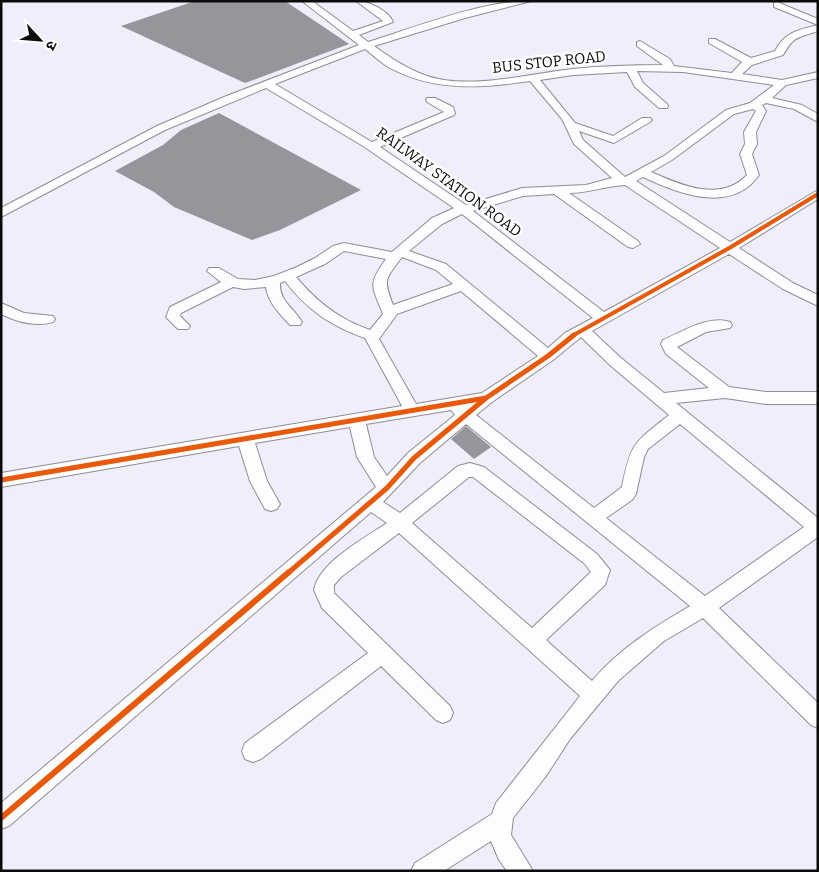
<svg xmlns="http://www.w3.org/2000/svg" width="819" height="872" font-family="Bitter,'Noto Sans Devanagari',serif">
<style>
.building{fill:#96959c}
.lines{fill:none;stroke-linecap:round;stroke-linejoin:round}
.minor-casing{stroke:#8e8d93;stroke-width:2}
.minor{fill:#fdfcfe;fill-rule:evenodd}
.cycleway-far2-casing{stroke:#fff;stroke-width:6}
.cycleway-far1-casing{stroke:#fff;stroke-width:8}
.cycleway-casing{stroke:#fff;stroke-width:9}
.cycleway-far2{stroke:#e8590c;stroke-width:4}
.cycleway-far1{stroke:#e8590c;stroke-width:5}
.cycleway{stroke:#e8590c;stroke-width:6}
.labels{text-anchor:middle;dominant-baseline:central;stroke-width:5;stroke-linejoin:round;paint-order:stroke}
.far-street-label{font-size:15px;fill:#0b0b0b;stroke:#fff}
</style>
<rect width="100%" height="100%" fill="#f0eefa"/>
<g class="building">
<polygon points="195,1 285,1 349,44 245,83 121,26"/>
<polygon points="219,113 361,190 280,230 252,240 174,207 154,192 115,171 163,145 181,130"/>
<polygon points="466,426 491,447 474,459 451,439"/>
</g>
<g class="lines">
<g class="minor-casing">
<g id="minor">
<path d="M 302,1 L 312,1 L 353,31 L 383,21 L 356,1 C 368,1 388,10 393,22 L 359,35 L 368,42 C 417,27 480,1 531,1 L 465,18 L 374,46 C 391,58 407,69 427,76 C 468,90 529,74 572,69 C 602,66 633,65 663,65 L 637,46 L 637,42 L 640,41 L 670,59 L 674,66 L 732,73 L 742,62 L 709,43 L 709,39 L 715,39 L 751,58 L 775,51 C 785,32 798,30 818,25 L 818,31 C 797,38 794,36 783,55 L 752,65 L 742,74 L 782,80 L 818,72 L 818,78 L 786,85 L 772,98 L 802,105 L 818,114 L 818,122 L 794,109 L 766,103 L 762,105 L 766,111 L 756,132 L 757,144 L 752,154 L 759,175 C 731,215 677,193 643,177 L 636,181 L 730,242 L 818,190 L 818,199 L 739,248 L 793,283 L 818,295 L 818,306 L 783,289 L 729,254 L 592,331 L 621,358 L 664,393 L 709,388 L 666,354 L 661,344 L 663,340 C 682,332 708,315 730,322 L 732,325 L 730,328 L 706,332 L 677,347 L 729,387 L 766,392 L 818,392 L 818,404 L 766,404 L 725,398 L 676,403 L 818,518 L 818,537 L 719,608 L 818,703 L 818,728 L 811,725 L 703,618 L 664,641 L 618,681 L 570,739 L 546,776 L 513,818 L 511,835 L 533,871 L 507,871 L 499,860 L 491,841 L 444,871 L 411,871 L 415,863 L 492,814 L 496,803 L 580,696 L 399,533 L 341,577 L 334,585 L 334,593 L 450,706 L 453,713 L 450,720 L 443,723 L 436,720 L 381,666 L 261,759 L 253,762 L 245,759 L 242,751 L 245,743 L 368,653 L 322,608 L 314,590 C 319,562 365,538 387,523 L 371,512 L 9,826 L 1,829 L 1,803 L 376,487 L 357,457 L 350,427 L 255,443 L 267,481 L 280,504 L 277,509 L 271,511 L 265,509 L 250,481 L 239,446 L 1,487 L 1,473 L 402,406 L 365,338 C 331,326 307,310 285,281 L 280,283 C 279,301 294,308 302,322 L 300,325 L 290,325 C 280,314 268,303 266,287 L 244,289 L 233,287 L 181,313 L 180,316 L 190,326 L 188,329 L 178,329 L 166,317 L 170,307 L 221,282 L 207,271 L 209,268 L 219,268 L 238,279 L 255,280 L 274,276 L 297,267 L 315,258 L 333,246 L 344,243 L 392,252 L 432,218 L 454,208 L 363,146 L 266,88 L 165,130 L 1,217 L 1,208 L 157,126 L 224,97 L 359,45 ZM 365,49 C 373,55 381,63 390,68 C 435,92 482,88 530,81 L 562,119 L 574,144 L 612,178 L 586,185 L 522,188 L 466,205 L 380,147 L 454,115 L 455,113 L 453,107 L 435,98 L 427,98 L 426,100 L 427,102 L 444,112 L 372,142 L 275,84 ZM 637,71 L 683,72 L 774,85 L 750,103 L 726,110 L 664,156 L 625,177 L 583,140 L 579,131 L 614,143 L 650,122 L 652,120 L 650,118 L 642,118 L 613,136 L 575,123 L 540,80 L 573,75 L 627,72 L 635,87 L 659,108 L 667,108 L 668,106 L 667,104 L 643,83 ZM 753,109 L 756,111 L 744,132 L 745,144 L 740,154 L 747,175 C 720,203 681,185 651,172 L 672,160 L 734,114 ZM 625,185 L 720,248 L 604,312 L 473,211 L 523,196 L 554,194 L 628,247 L 633,248 L 640,244 L 638,241 L 569,193 C 588,193 605,186 625,185 ZM 462,214 L 593,318 L 565,333 L 548,348 L 446,264 L 409,251 L 442,224 ZM 344,251 L 386,259 C 367,285 372,286 383,314 L 370,330 C 339,319 317,302 296,277 L 325,264 ZM 402,257 L 436,270 L 453,284 L 393,305 C 383,278 385,280 402,257 ZM 461,291 L 538,356 L 482,393 L 416,404 L 379,339 L 397,314 ZM 581,337 L 611,366 L 669,415 C 634,443 631,442 622,487 L 594,508 L 476,415 L 492,402 L 553,360 ZM 451,410 L 455,415 L 408,453 L 387,476 L 374,457 L 366,424 ZM 466,424 L 690,606 C 654,627 619,649 592,681 L 546,640 L 605,585 L 610,570 L 597,554 L 484,467 L 470,463 L 458,466 L 400,513 L 383,502 L 420,463 ZM 680,424 L 804,527 L 705,596 L 606,518 L 632,500 L 636,494 L 644,457 L 648,449 ZM 469,477 L 473,477 L 585,564 L 591,572 L 532,628 L 412,523 Z"/>
<polygon points="777,2 818,19 818,25 774,7 774,3"/>
<path d="M 1,303 L 24,313 L 53,316 L 55,319 L 53,322 C 36,327 17,322 1,314 Z"/>
</g>
</g>
<use href="#minor" class="minor"/>
<g class="cycleway-far2-casing">
<polyline id="cycleway-far2" points="572,336 731,247 818,194"/>
</g>
<g class="cycleway-far1-casing">
<g id="cycleway-far1">
<polyline points="1,480 486,398 548,356 574,335"/>
<polyline points="288,573 387,488 414,458 486,398"/>
</g>
</g>
<g class="cycleway-casing">
<polyline id="cycleway" points="1,818 289,572"/>
</g>
<use href="#cycleway-far2" class="cycleway-far2"/>
<use href="#cycleway-far1" class="cycleway-far1"/>
<use href="#cycleway" class="cycleway"/>
</g>
<g class="labels">
<g class="far-street-label">
<text transform="translate(549 62) rotate(-6)">BUS STOP ROAD</text>
<text transform="translate(449 182) rotate(36)">RAILWAY STATION ROAD</text>
</g>
</g>
<rect width="819" height="872" fill="none" stroke="#0b0b0b" stroke-width="5"/>
<g transform="translate(40 40) rotate(116)" stroke="#ffffff" stroke-width="4" paint-order="stroke">
<path d="M0-4L9 19L0 12L-9 19Z" fill="#0b0b0b"/>
<text y="-8" font-size="14" font-weight="bold" text-anchor="middle" fill="#0b0b0b">उ</text>
</g>
</svg>
